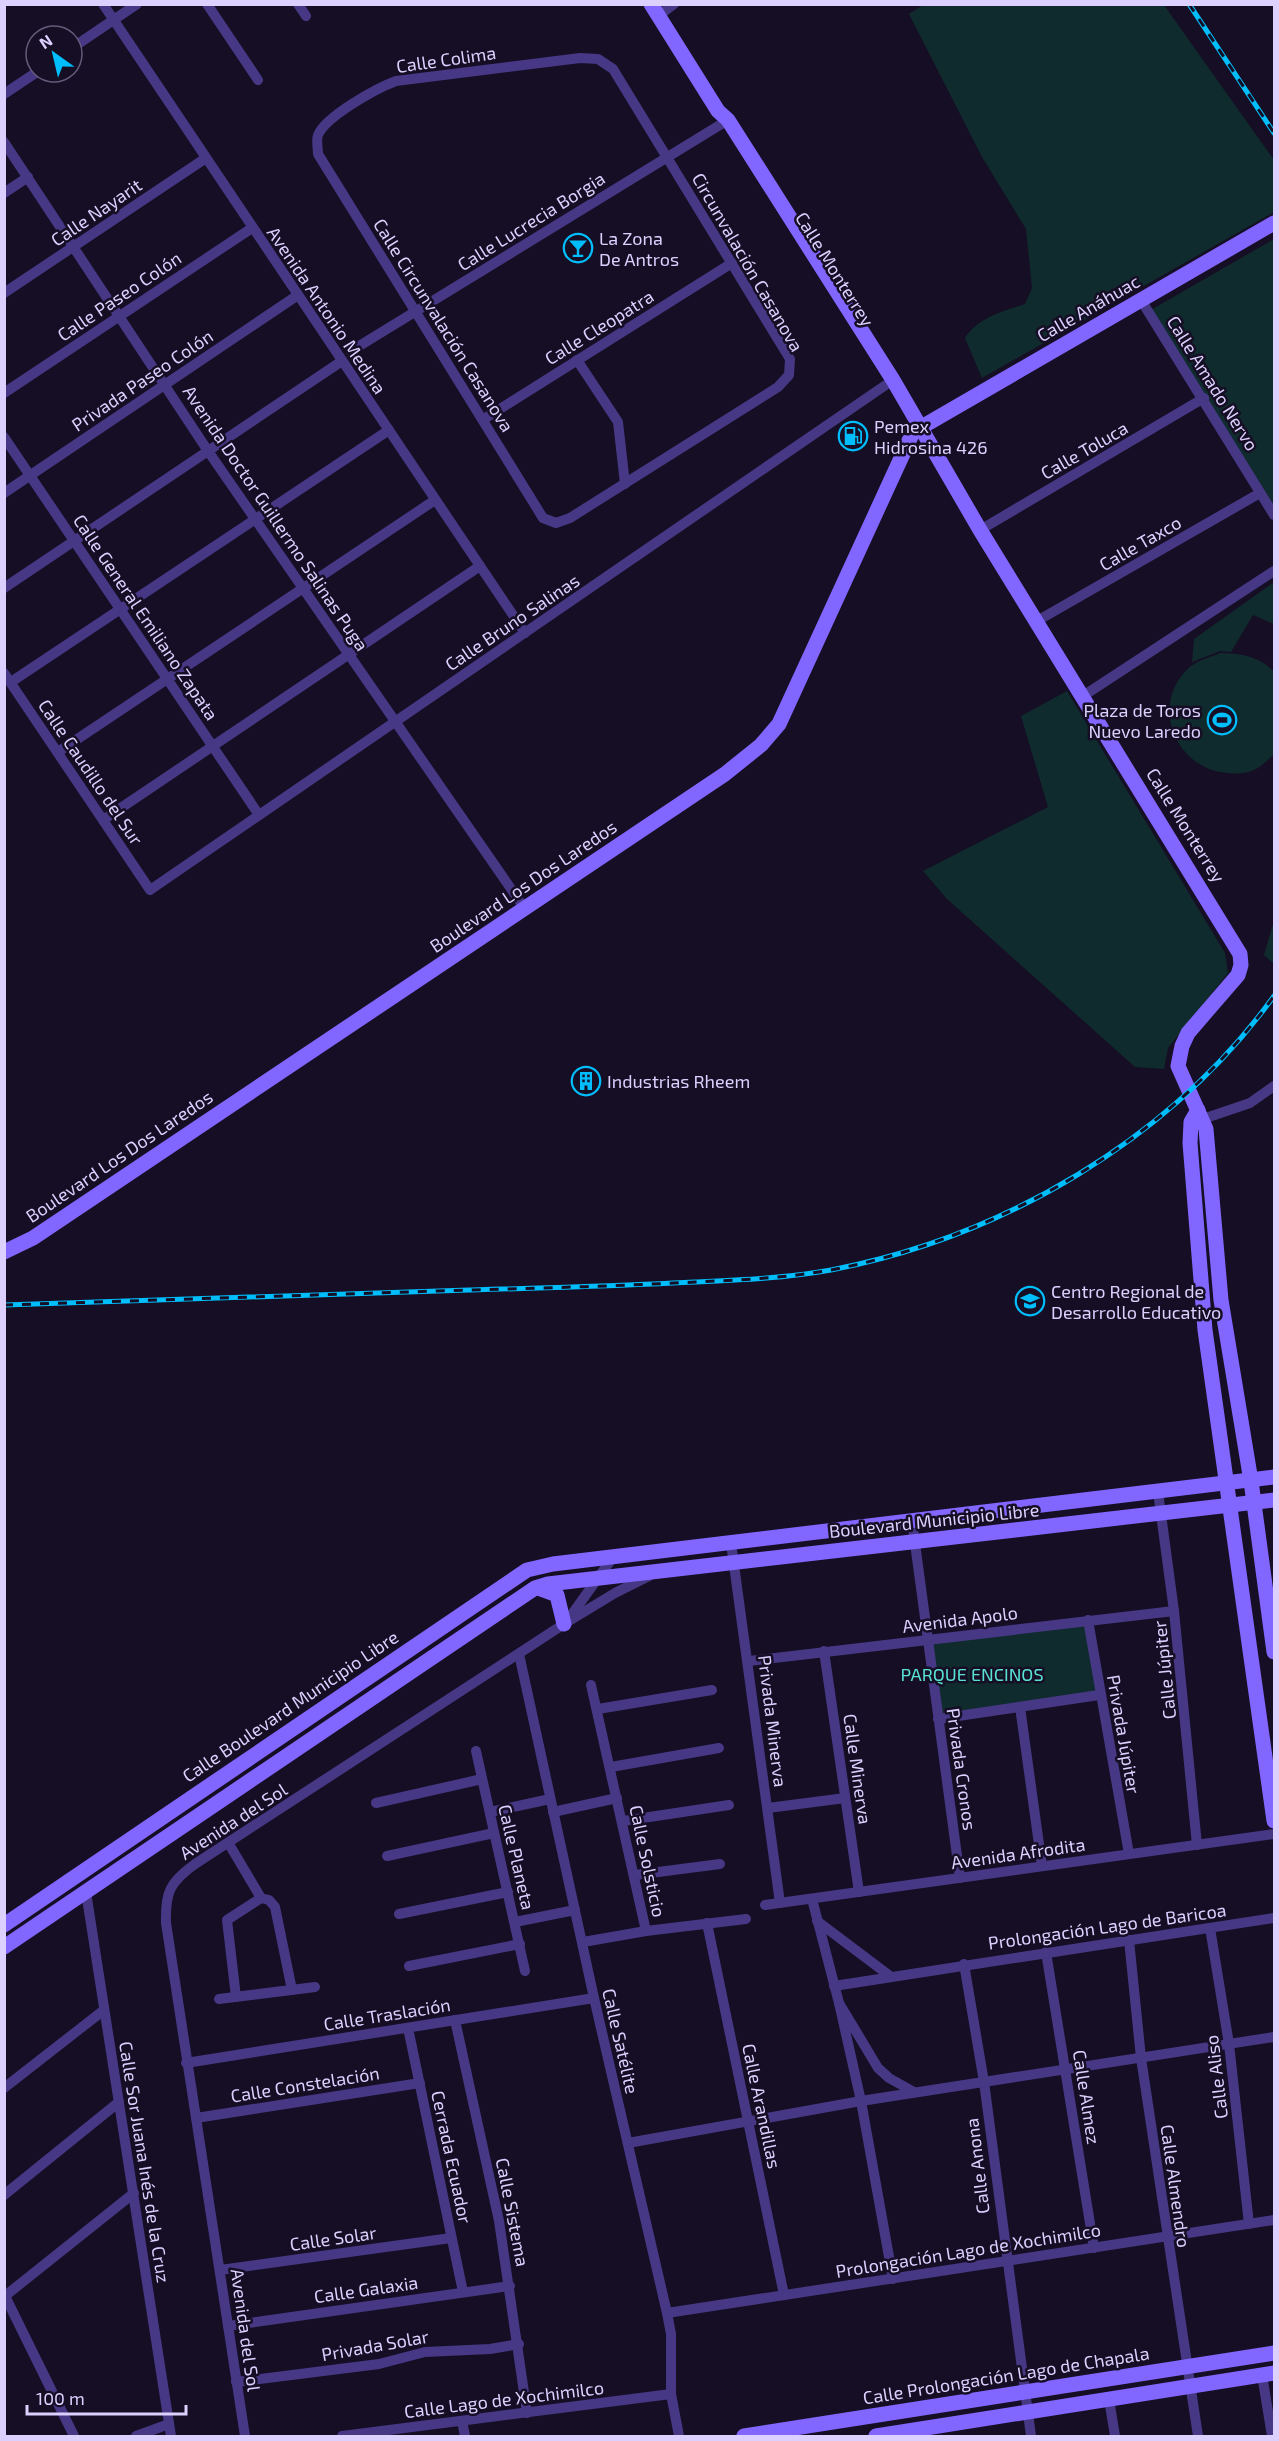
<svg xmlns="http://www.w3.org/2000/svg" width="1279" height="2441" font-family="'Exo 2',sans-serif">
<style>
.green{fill:#102b2e}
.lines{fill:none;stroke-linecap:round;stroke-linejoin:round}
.street{stroke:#463884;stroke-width:10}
.secondary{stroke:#8167ff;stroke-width:15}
.rail-casing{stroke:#00bdfb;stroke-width:5}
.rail{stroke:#150e24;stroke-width:3;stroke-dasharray:9;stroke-linecap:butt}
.labels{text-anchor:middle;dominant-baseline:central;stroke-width:5;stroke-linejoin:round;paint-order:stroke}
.street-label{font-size:18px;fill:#dcd0ff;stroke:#150e24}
.poi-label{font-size:18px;fill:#dcd0ff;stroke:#150e24;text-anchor:start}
.park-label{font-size:18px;fill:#59e2d4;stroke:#150e24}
</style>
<rect width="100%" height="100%" fill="#150e24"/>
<g class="green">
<path d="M 923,5 L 1164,5 L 1274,160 L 1274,212 L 982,378 L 965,338 C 979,317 1002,312 1025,304 L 1032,288 L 1026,229 L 982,157 L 909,14 Z"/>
<polygon points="1274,239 1274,505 1149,311"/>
<polygon points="1274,582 1274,624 1253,615 1231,652 1220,651 1192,662 1194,639"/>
<path d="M 1220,653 C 1240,653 1261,657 1274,672 L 1274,754 C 1269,759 1263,765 1256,769 C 1245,775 1232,774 1220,772 C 1172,763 1150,700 1191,666 C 1199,660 1211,657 1220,653 Z"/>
<polygon points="1067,691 1225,953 1228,973 1168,1048 1164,1069 1135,1067 947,899 923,871 1048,807 1021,716"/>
<polygon points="1274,921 1274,964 1264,955"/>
<polygon points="1088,1620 1099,1695 938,1719 927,1640"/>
</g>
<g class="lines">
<g class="street">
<polyline points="103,4 525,633"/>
<polyline points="207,4 258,80"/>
<polyline points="298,4 306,16"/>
<polyline points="657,17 674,4"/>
<polyline points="72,48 137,4"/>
<path d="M 580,58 L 598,59 L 613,69 L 790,359 L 789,375 L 778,387 L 570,518 L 556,523 L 543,518 L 318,154 C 318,148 316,140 318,135 C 326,116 377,88 396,81 Z"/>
<polyline points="4,94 37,72"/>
<polyline points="4,142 208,451 525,909"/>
<polyline points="4,193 28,177"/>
<polyline points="4,293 206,158"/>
<polyline points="1141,300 1274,515"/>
<polyline points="351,351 728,120"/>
<polyline points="577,360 618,422 625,484"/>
<polyline points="4,393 252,228"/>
<polyline points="484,419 732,263"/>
<polyline points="4,437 259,815"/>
<polyline points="4,493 298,295"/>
<polyline points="980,530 1204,398"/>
<polyline points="4,588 342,361"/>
<polyline points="1037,621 1260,493"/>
<polyline points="4,673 150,890 893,380"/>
<polyline points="11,682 389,430"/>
<polyline points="1083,696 1274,571"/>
<polyline points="58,752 435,500"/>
<polyline points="103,820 480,566"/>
<polyline points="1197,1121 1250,1103 1274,1086"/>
<polyline points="1158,1492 1174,1611 1197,1845"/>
<polyline points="912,1521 960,1878"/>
<polyline points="731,1543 780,1903"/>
<polyline points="570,1617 613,1557"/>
<polyline points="1088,1620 1129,1854"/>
<polyline points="824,1651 859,1892"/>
<polyline points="519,1654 594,1998 667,2313 671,2334 671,2394 679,2436"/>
<polyline points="749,1661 1174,1611"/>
<polyline points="591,1685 646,1931"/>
<polyline points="1020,1707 1042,1866"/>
<polyline points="598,1709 712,1690"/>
<polyline points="938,1719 1099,1695"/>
<polyline points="476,1751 525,1971"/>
<polyline points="611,1767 719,1748"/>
<polyline points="376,1803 482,1779"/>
<polyline points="768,1808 845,1798"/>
<polyline points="490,1812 550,1799"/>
<polyline points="553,1812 617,1798"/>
<polyline points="623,1821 729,1805"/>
<polyline points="229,1844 261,1898 269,1900 275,1907 292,1990"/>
<polyline points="387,1856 494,1833"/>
<polyline points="635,1875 720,1864"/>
<polyline points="86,1892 171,2436"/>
<polyline points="812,1899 839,2003 878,2068 889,2078 914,2092"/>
<polyline points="765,1905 1274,1834"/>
<polyline points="399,1914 508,1892"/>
<polyline points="817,1921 890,1976"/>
<polyline points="515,1922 575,1910"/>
<polyline points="707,1923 784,2295"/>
<polyline points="1210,1928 1229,2044 1249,2224"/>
<polyline points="1129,1940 1141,2058 1198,2436"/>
<polyline points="583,1942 646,1931 746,1919"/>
<polyline points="1046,1952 1094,2248"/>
<polyline points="964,1964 984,2082 1031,2436"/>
<polyline points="409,1966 520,1944"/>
<polyline points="834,1986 1274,1918"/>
<polyline points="236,1997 227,1920 261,1898"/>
<polyline points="219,1999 315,1987"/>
<polyline points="839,2003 861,2101 893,2279"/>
<polyline points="455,2020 499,2221 527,2413"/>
<polyline points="408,2028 463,2292"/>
<polyline points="186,2063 594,1998"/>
<polyline points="4,2088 104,2010"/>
<polyline points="196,2118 420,2083"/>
<polyline points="628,2143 861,2101 1274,2037"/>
<polyline points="4,2195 119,2102"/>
<polyline points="220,2270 451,2238"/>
<polyline points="4,2294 74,2436"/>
<polyline points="5,2296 134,2193"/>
<polyline points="667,2313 1274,2220"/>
<polyline points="228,2326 510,2286"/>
<polyline points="1262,2375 1272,2436"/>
<polyline points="236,2382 379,2364 425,2352 490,2349 519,2344"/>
<polyline points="1109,2399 1115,2436"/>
<polyline points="462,2421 465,2436"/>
<polyline points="136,2436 169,2424"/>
<path d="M 245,2436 L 166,1923 C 165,1892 170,1882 195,1864 L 564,1624 L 615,1593 L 649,1576"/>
<polyline points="342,2436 671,2394"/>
</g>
<g class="secondary">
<polyline points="651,4 718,111 728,120 893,380 980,530 1240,954 1241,965 1238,975 1188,1033 1182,1046 1178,1066 1206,1129 1221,1300 1251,1481 1274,1652"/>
<polyline points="1198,1110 1191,1122 1190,1143 1205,1330 1274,1821"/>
<polyline points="4,1252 33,1238 725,774 761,745 779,724 913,432 1274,223"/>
<polyline points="538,1588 557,1595 564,1624"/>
<polyline points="4,1925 527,1570 553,1564 1274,1477"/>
<polyline points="4,1947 535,1588 548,1584 1274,1500"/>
<polyline points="744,2436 1274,2353"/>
<polyline points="876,2436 1274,2373"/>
</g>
<g class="rail-casing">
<g id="rail">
<polyline points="1189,4 1274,133"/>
<path d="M 4,1305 C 159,1300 314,1295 469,1290 C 544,1288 620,1286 695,1282 C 740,1280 786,1278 831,1270 C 1003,1237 1171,1139 1274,996"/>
</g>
</g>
<use href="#rail" class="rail"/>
</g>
<defs>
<g id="bar-ring" transform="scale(1.5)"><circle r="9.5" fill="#150e24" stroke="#00bdfb" stroke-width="1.5"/><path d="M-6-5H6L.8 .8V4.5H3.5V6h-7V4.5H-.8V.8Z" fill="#00bdfb"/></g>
<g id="fuel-ring" transform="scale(1.5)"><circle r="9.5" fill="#150e24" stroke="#00bdfb" stroke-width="1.5"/><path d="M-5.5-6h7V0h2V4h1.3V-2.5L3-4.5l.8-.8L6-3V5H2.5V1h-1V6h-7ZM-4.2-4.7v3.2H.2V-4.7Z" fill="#00bdfb"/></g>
<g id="stadium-ring" transform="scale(1.5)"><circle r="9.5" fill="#150e24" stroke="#00bdfb" stroke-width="1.5"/><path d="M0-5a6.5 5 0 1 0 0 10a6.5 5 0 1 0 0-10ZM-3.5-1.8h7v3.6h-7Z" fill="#00bdfb"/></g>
<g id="building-ring" transform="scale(1.5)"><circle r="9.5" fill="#150e24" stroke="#00bdfb" stroke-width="1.5"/><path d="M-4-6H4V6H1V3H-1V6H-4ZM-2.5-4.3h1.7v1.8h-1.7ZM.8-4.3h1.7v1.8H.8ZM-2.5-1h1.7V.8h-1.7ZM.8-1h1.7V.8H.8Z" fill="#00bdfb"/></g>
<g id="school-ring" transform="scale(1.5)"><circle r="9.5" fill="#150e24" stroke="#00bdfb" stroke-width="1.5"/><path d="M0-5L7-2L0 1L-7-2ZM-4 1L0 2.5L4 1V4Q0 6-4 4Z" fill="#00bdfb"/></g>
</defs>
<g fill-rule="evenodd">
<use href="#bar-ring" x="578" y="248"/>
<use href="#fuel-ring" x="853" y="436"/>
<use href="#stadium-ring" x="1222" y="720"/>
<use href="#building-ring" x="586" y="1081"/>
<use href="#school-ring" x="1030" y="1301"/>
</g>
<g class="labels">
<g class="street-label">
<text transform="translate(446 59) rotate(-8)">Calle Colima</text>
<text transform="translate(96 212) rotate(-34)">Calle Nayarit</text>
<text transform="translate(531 221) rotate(-32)">Calle Lucrecia Borgia</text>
<text transform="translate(748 262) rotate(60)">Circunvalación Casanova</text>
<text transform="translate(835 269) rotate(58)">Calle Monterrey</text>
<text transform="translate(119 296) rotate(-34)">Calle Paseo Colón</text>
<text transform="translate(1088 308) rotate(-30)">Calle Anáhuac</text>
<text transform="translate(327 310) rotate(56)">Avenida Antonio Medina</text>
<text transform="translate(444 325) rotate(58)">Calle Circunvalación Casanova</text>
<text transform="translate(599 327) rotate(-32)">Calle Cleopatra</text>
<text transform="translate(142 380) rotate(-34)">Privada Paseo Colón</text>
<text transform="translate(1213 383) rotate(58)">Calle Amado Nervo</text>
<text transform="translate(1084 450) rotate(-30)">Calle Toluca</text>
<text transform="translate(276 518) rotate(56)">Avenida Doctor Guillermo Salinas Puga</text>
<text transform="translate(1140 543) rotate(-30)">Calle Taxco</text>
<text transform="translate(146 617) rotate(56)">Calle General Emiliano Zapata</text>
<text transform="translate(512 622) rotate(-34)">Calle Bruno Salinas</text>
<text transform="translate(91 772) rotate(56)">Calle Caudillo del Sur</text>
<text transform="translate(1186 825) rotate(58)">Calle Monterrey</text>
<text transform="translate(523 886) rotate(-34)">Boulevard Los Dos Laredos</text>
<text transform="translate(119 1156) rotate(-34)">Boulevard Los Dos Laredos</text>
<text transform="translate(934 1520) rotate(-6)">Boulevard Municipio Libre</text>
<text transform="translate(960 1619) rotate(-7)">Avenida Apolo</text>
<text transform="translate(1164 1670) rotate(-96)">Calle Júpiter</text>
<text transform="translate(290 1706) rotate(-34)">Calle Boulevard Municipio Libre</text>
<text transform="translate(773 1721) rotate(83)">Privada Minerva</text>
<text transform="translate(1124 1734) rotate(80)">Privada Júpiter</text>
<text transform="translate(858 1769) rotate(82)">Calle Minerva</text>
<text transform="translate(962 1769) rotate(82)">Privada Cronos</text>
<text transform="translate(233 1821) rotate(-33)">Avenida del Sol</text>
<text transform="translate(1018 1853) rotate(-8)">Avenida Afrodita</text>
<text transform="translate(517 1857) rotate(77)">Calle Planeta</text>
<text transform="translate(648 1861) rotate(78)">Calle Solsticio</text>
<text transform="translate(1107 1926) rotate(-8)">Prolongación Lago de Baricoa</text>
<text transform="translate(387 2014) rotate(-9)">Calle Traslación</text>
<text transform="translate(621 2041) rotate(77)">Calle Satélite</text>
<text transform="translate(1216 2077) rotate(-97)">Calle Aliso</text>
<text transform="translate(305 2084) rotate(-9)">Calle Constelación</text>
<text transform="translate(1087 2097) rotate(81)">Calle Almez</text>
<text transform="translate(762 2106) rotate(78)">Calle Arandillas</text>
<text transform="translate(452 2157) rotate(78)">Cerrada Ecuador</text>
<text transform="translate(145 2162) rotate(81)">Calle Sor Juana Inés de la Cruz</text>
<text transform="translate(977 2166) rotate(-97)">Calle Anona</text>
<text transform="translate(1176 2186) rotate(82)">Calle Almendro</text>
<text transform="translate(513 2212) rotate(79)">Calle Sistema</text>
<text transform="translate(333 2238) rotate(-8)">Calle Solar</text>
<text transform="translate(968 2250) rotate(-9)">Prolongación Lago de Xochimilco</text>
<text transform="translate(366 2289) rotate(-8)">Calle Galaxia</text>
<text transform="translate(246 2330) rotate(82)">Avenida del Sol</text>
<text transform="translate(375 2345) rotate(-10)">Privada Solar</text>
<text transform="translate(1006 2375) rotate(-9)">Calle Prolongación Lago de Chapala</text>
<text transform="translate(504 2399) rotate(-7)">Calle Lago de Xochimilco</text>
</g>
<g class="poi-label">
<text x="599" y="238">La Zona<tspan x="599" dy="21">De Antros</tspan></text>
<text x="874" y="426">Pemex<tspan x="874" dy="21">Hidrosina 426</tspan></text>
<text x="1201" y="710" text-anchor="end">Plaza de Toros<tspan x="1201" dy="21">Nuevo Laredo</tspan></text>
<text x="607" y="1081">Industrias Rheem</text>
<text x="1051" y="1291">Centro Regional de<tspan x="1051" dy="21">Desarrollo Educativo</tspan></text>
</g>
<g class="park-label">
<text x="972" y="1674">PARQUE ENCINOS</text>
</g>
</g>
<rect width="1279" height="2441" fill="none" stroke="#dcd0ff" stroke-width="12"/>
<g transform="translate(54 54) rotate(326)"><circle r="28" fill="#150e24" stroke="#655c7c" stroke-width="1.5"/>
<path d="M0-4.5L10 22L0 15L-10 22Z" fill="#00bdfb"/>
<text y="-9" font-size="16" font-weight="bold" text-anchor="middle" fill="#dcd0ff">N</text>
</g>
<path d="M27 2405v9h159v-9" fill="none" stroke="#dcd0ff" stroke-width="3"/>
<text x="36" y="2405" font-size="18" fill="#dcd0ff" stroke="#150e24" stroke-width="4.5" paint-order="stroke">100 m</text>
</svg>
